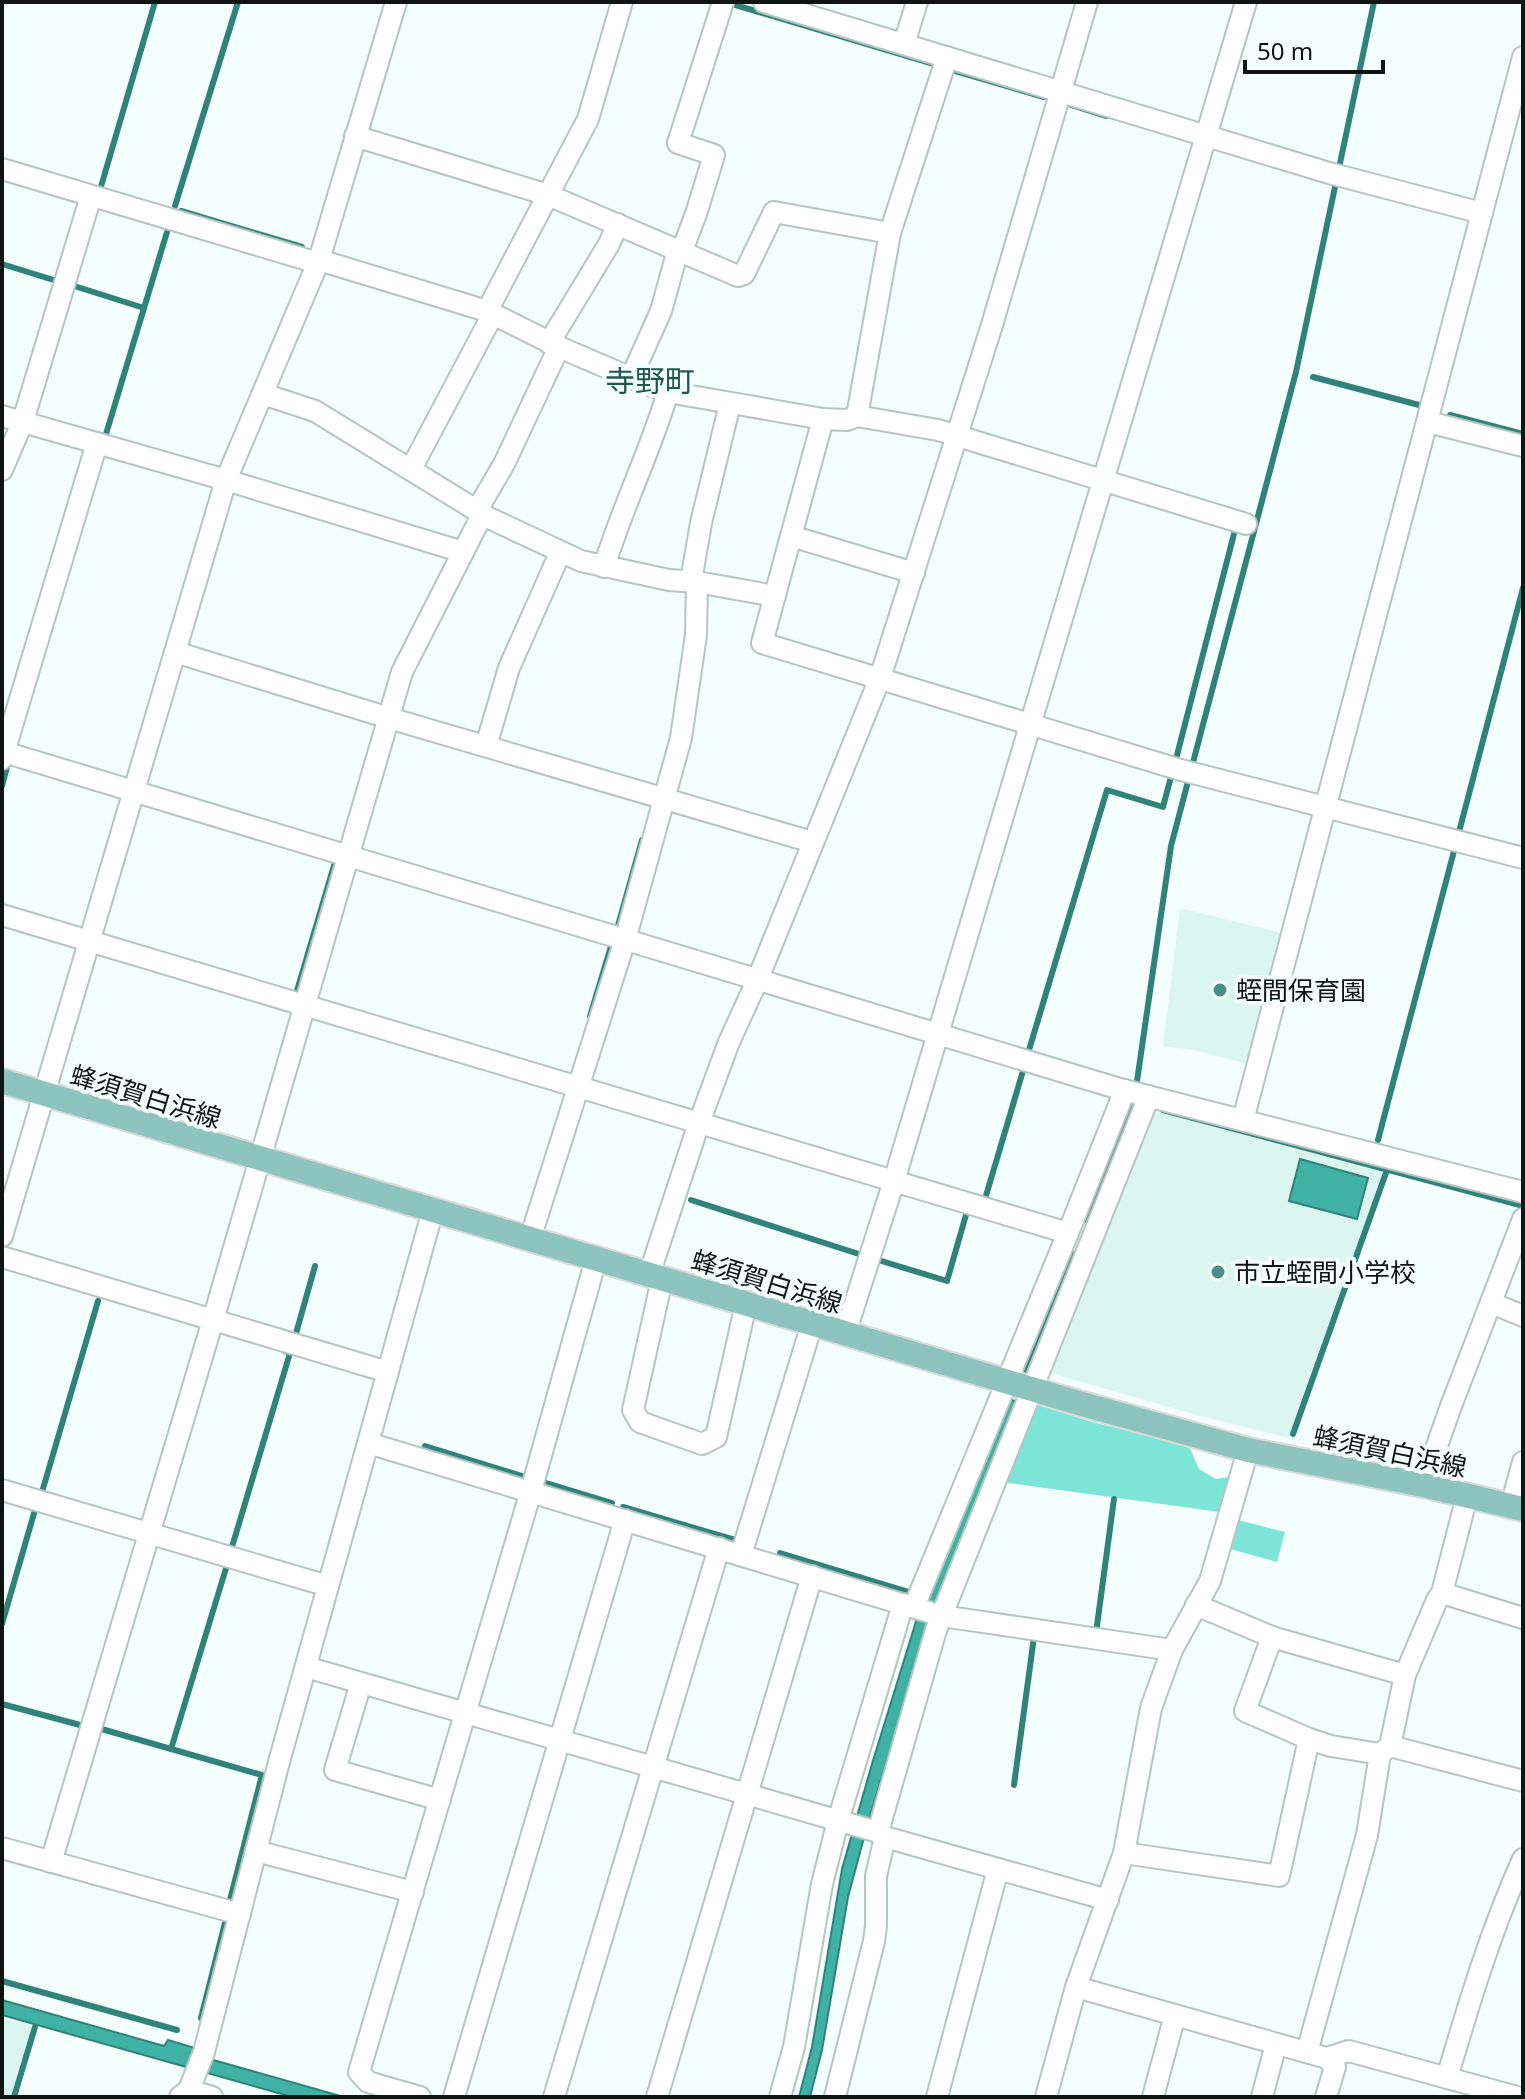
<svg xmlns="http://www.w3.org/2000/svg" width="1525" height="2099" font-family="'Noto Sans','Noto Sans JP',sans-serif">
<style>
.built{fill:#dbf6f1}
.green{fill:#7ce5d7}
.water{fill:#3fb2a5;stroke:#31837a;stroke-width:2}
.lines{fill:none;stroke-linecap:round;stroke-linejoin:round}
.stream{stroke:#31837a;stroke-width:6}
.minor-casing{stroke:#b5c5c2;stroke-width:24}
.major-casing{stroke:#d9dad9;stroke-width:28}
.minor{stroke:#fff;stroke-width:20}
.major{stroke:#8dc5be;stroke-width:24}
.poi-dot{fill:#488e85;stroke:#f4fefd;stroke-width:3}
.labels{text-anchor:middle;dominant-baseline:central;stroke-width:8;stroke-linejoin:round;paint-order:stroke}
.poi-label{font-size:26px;fill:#101514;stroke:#f4fefd;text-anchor:start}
.street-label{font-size:26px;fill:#101514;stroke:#f4fefd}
.quarter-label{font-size:30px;fill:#1f5851;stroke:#f4fefd}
</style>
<rect width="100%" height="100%" fill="#f4fefd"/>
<g class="built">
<polygon points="1180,908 1286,934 1251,1065 1193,1050 1163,1046"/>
<polygon points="1154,1110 1385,1172 1289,1438 1200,1416 1047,1372"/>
<polygon points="2,2018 32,2026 11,2097 2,2097"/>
</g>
<g class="green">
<polygon points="1032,1403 1092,1422 1189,1446 1199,1469 1216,1479 1230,1477 1220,1512 1001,1482"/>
<polygon points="1238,1520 1285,1532 1277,1562 1230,1549"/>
</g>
<g class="water">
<polygon points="1300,1159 1368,1178 1357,1219 1289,1201"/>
<polygon points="1005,1398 1015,1401 1014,1409 929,1623 869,1819 848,1897 822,2050 810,2097 799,2097 812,2047 842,1869 872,1764 922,1602"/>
<polygon points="2,2000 164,2046 168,2040 195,2048 192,2054 344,2097 292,2097 2,2015"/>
</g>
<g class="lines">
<g class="stream">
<polyline points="732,4 934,64"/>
<polyline points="952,70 1044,97"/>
<polyline points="1071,105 1106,116"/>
<polyline points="100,190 155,2"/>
<polyline points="175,206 238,2"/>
<polyline points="181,211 302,247"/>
<polyline points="2,264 60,282"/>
<polyline points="71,285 144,308"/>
<polyline points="1313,377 1419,405"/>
<polyline points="1450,415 1523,434"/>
<polyline points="106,434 167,232"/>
<polyline points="1176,759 1235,530"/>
<polyline points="2,786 7,767"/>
<polyline points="1459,832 1523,588"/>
<polyline points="617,929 642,840"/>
<polyline points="296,994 335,862"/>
<polyline points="590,1016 612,943"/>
<polyline points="1029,1050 1107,790 1163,807 1172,773"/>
<polyline points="1163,1110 1520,1205"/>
<polyline points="1378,1140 1454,851"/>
<polyline points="985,1199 1023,1071"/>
<polyline points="691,1200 865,1256"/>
<polyline points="1084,1220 1134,1102 1171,846 1296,372 1374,2"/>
<polyline points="875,1259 947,1281 968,1208"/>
<polyline points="295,1337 315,1266"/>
<polyline points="1020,1380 1071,1253"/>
<polyline points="1293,1434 1387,1170"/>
<polyline points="425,1446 522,1476"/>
<polyline points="543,1482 612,1503"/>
<polyline points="42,1492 98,1301"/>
<polyline points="623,1507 735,1540"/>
<polyline points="232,1547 290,1353 285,1351"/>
<polyline points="780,1553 909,1592"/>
<polyline points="2,1624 35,1510"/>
<polyline points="1096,1633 1114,1499"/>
<polyline points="2,1704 80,1725"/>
<polyline points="98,1728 262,1775 230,1900"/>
<polyline points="171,1749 227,1565"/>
<polyline points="1014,1785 1034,1637 1038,1638"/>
<polyline points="2,1981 177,2030"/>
<polyline points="201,2018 225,1923"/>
<polyline points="14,2097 35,2027"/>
</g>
<g class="minor-casing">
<g id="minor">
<polyline points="764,2 1329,173 1482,213"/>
<polyline points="904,44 917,2"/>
<polyline points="355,136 548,195 738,276 744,274 774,212 890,233"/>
<polyline points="2,169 318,263"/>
<polyline points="682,251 697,211 714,155 678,143 723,2"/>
<polyline points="319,260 487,311 559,347 631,378 668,392 823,419 847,420 857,416 938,430 1246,524"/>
<polyline points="487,311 588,119 622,2"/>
<polyline points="549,343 609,244 618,224"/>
<polyline points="631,378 661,311 678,250"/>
<polyline points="263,394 315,411 489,518 581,561 669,580 697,582 775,596"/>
<polyline points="2,416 226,480 463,552"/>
<polyline points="857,416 890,233 947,57"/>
<polyline points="1428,422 1523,446"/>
<polyline points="411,469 493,314"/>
<polyline points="2,470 23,421 91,196"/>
<polyline points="477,510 504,464 559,347"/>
<polyline points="791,536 823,419"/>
<path d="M 604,567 C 622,508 650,452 668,392"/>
<polyline points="914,573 791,536 762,643 1181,770 1523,858"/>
<polyline points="691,581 701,523 730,404"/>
<polyline points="175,652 389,718 812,842"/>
<polyline points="486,746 509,668 560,553"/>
<polyline points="4,752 1120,1089 1523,1192"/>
<polyline points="2,759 97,443"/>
<polyline points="2,915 1068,1233"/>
<polyline points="1243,1120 1523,57"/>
<polyline points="2,1236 226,480 319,260 396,2"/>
<polyline points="530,1239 625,940 681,738 696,635 697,582"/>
<polyline points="2,1257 388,1372"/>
<polyline points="649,1275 699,1123 729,1042 757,981 880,678 992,325 1087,2"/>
<polyline points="662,1279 633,1410 640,1422 702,1444 716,1437 746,1304"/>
<polyline points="1491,1303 1523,1316"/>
<polyline points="845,1334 894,1181 1246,2"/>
<polyline points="368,1443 942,1616 1172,1650"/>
<polyline points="1423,1485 1451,1406 1523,1219"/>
<polyline points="2,1490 328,1586"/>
<polyline points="1511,1506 1523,1462"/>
<polyline points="741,1555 812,1324"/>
<polyline points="1442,1593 1523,1618"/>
<polyline points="1196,1605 1272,1637 1405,1675"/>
<polyline points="914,1607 1068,1233 1125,1090"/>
<polyline points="1272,1637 1245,1711 1309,1739 1331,1746 1380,1754"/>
<polyline points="306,1667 878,1832 885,1837 1108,1900"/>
<polyline points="361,1683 335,1770 440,1800"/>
<polyline points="1390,1746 1523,1781"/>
<polyline points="878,1832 936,1630 1149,1096"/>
<polyline points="2,1848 240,1914"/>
<polyline points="256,1851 413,1892"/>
<polyline points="1124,1853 1279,1876 1309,1739"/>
<polyline points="51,1862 213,1320 402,672 483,513"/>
<polyline points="1076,1987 1327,2058 1349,2051 1517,2097"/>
<polyline points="1307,2052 1367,1835 1380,1754 1390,1746 1405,1675 1437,1600 1442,1593 1467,1496"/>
<path d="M 1447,2078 C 1469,2003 1491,1930 1523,1859"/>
<polyline points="189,2090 212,2097"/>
<polyline points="180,2097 189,2090 204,2052 279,1762 433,1210"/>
<polyline points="420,2097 368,2082 359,2072 531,1491 596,1259"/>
<polyline points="454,2097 625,1520"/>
<polyline points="554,2097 719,1548"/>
<polyline points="657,2097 812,1576"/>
<polyline points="780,2097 794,2047 822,1884 838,1821 903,1604"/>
<polyline points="835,2097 874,1941 876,1926 876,1876 885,1837"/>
<polyline points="937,2097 998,1869"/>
<polyline points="1046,2097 1076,1987 1124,1853 1151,1708 1172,1650 1210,1581 1248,1450"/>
<polyline points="1153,2097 1175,2015"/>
<polyline points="1262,2097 1276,2044"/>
<polyline points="1326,2097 1335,2067 1327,2058"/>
</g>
</g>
<g class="major-casing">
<polyline id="major" points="2,1081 1075,1402 1248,1450 1423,1485 1523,1509"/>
</g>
<use href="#minor" class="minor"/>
<use href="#major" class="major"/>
</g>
<g class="poi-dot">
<circle cx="1220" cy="990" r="8"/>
<circle cx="1218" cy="1272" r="8"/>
</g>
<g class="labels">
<g class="poi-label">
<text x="1236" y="990">蛭間保育園</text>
<text x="1234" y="1272">市立蛭間小学校</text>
</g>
<g class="street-label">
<text transform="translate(146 1096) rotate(17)">蜂須賀白浜線</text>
<text transform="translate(767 1281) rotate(17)">蜂須賀白浜線</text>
<text transform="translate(1390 1451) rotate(12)">蜂須賀白浜線</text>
</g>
<g class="quarter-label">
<text x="650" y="380">寺野町</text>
</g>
</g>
<rect width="1525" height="2099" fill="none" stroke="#101514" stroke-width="8"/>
<path d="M1245 60v12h138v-12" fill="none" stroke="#101514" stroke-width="4"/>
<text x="1257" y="60" font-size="24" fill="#101514" stroke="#f4fefd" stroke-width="6" paint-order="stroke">50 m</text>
</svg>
